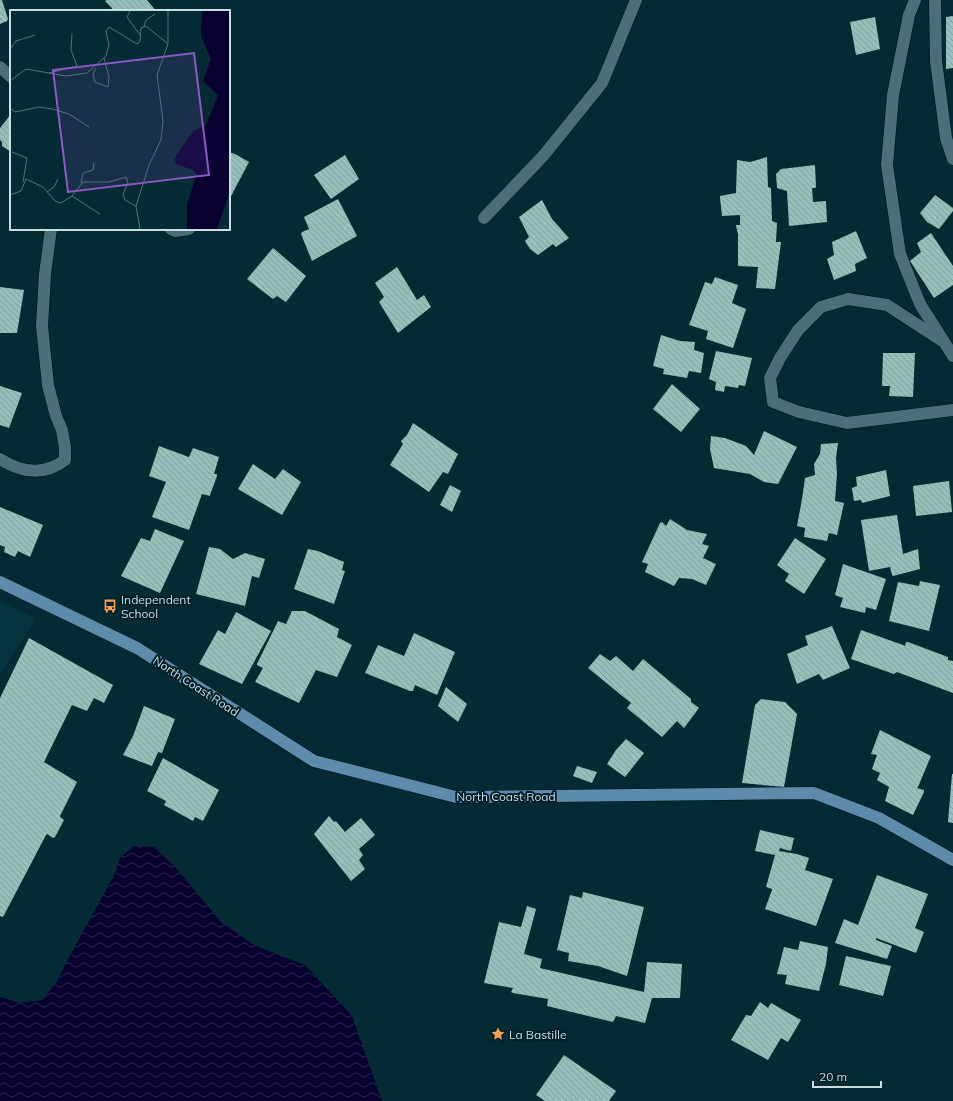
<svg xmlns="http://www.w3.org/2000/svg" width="953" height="1101" font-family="Mulish,sans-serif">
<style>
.built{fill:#04353f}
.water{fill:url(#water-waves)}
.building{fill:url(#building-back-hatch)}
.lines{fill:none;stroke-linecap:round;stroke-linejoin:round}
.minor-casing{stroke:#001218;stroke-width:13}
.major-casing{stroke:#001218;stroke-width:13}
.minor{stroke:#4b6f79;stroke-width:12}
.major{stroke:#5c8bac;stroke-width:12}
.labels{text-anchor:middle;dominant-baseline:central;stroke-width:4;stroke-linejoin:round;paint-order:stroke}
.poi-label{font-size:12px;fill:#cadde3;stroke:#002029;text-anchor:start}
.street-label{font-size:12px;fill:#cadde3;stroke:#002029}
.inset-road{fill:none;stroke:#537279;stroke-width:1}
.view{fill:#8f58c8;fill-opacity:0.15;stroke:#8f58c8;stroke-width:2}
.inset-edge{fill:none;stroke:#cadde3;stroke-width:2}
</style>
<defs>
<pattern id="water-waves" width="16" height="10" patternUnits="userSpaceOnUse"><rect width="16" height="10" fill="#08012f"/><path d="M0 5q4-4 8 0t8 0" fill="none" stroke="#2b264d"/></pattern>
<pattern id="building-back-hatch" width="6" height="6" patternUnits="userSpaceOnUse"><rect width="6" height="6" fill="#97bfb9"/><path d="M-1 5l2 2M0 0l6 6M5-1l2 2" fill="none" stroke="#80a09c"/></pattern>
</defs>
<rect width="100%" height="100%" fill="#042a33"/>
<polygon class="built" points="0,601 36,618 0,675"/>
<polygon class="water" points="134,846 154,847 176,868 221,922 254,945 305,965 352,1016 382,1101 0,1101 0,997 19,1003 43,1000 57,981 79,939 115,874 120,858"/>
<g class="building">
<polygon points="0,0 2,0 8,19 7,21 0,24"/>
<polygon points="107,0 147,0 156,11 111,11 112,8 105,1"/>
<polygon points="953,16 953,68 946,69 946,17"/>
<polygon points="875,17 880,49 856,55 850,22"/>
<polygon points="11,114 11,152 2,146 2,142 0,140 0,128"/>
<polygon points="229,152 235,154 249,162 229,200"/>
<polygon points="345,155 359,179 331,199 314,175"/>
<polygon points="767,157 768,187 771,188 771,190 772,221 777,223 776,242 781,242 775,289 756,288 758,267 738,266 738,234 736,226 736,225 740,225 740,215 722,216 720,198 720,196 736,193 737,160 750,162"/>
<polygon points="815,165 816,187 815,188 812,188 813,202 826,201 827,222 789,226 787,191 777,188 776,174 781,169"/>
<polygon points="935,195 953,208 953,211 939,229 927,222 920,213"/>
<polygon points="338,199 357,236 312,261 301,234 302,232 309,229 304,217"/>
<polygon points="542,200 552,219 569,238 556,247 553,244 538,255 530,249 525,241 529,237 519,217"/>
<polygon points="856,231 867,258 855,264 856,271 834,280 827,259 834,255 832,242"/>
<polygon points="931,233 953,266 953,285 934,298 910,261 921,252 917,243"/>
<polygon points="273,248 306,276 286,302 277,296 273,299 247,279"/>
<polygon points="397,267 417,300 424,295 431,307 398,333 379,302 384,297 375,283"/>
<polygon points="715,277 738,285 732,303 746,309 733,348 706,339 708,331 689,325 705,282 712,284"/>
<polygon points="0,287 24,290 17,333 0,333"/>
<polygon points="661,335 680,341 695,342 694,350 704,353 701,373 689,371 687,378 663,374 664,369 653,366"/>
<polygon points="716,351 752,358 745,386 739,385 738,388 725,386 724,392 715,390 716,382 709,379"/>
<polygon points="883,353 915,353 913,397 889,396 890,386 882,386"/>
<polygon points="672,384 700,409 681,432 653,409"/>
<polygon points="0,386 22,393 9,428 0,425"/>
<polygon points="413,423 458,454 448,474 443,472 429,492 390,465 403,444 401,441 407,435"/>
<polygon points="764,431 797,447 778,484 764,482 750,474 714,468 710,449 711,436 725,438 746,446 754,455"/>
<polygon points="838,443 836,458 837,474 835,501 844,503 837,535 829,533 827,541 804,537 805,528 797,526 802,499 805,478 815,475 814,464 820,454 821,444"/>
<polygon points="159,446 189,457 193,448 219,457 214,474 217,474 217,476 210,495 210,496 202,494 189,530 152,517 166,482 149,476"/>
<polygon points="253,464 275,479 283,469 301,482 282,515 238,489"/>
<polygon points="886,470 890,496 862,503 861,500 854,501 852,489 852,488 857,486 856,477"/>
<polygon points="949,481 952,512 916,516 913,486"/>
<polygon points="450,485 461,491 452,512 440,505"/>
<polygon points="0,507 43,525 30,557 18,551 15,557 4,552 5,547 0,545"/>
<polygon points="897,515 903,554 918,549 920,569 893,576 892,575 890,567 869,571 861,520"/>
<polygon points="670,519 687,530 707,534 702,544 709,546 703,558 716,564 706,585 692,579 679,578 674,586 645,572 648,564 642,562 660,523 662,522 666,526"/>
<polygon points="155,529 184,541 160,593 121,576 141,538 150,541"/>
<polygon points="795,538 826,559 804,594 785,581 789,574 777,565"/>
<polygon points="209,547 220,549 233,559 245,553 265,559 259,578 252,576 245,606 196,594"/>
<polygon points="308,549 318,551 344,562 342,570 345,571 334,604 294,589"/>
<polygon points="843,564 886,579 876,610 866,607 865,613 840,607 843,598 835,595"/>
<polygon points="920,581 940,585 929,631 889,621 898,582 919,586"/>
<polygon points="292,611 305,611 339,629 337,637 352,645 337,677 316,670 299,703 255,682 263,668 257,665 257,664 278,621 286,624"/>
<polygon points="236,612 271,631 242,684 199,664 218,630 225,634"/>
<polygon points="832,626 850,668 823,680 819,674 797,684 787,654 808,645 805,636"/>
<polygon points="861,630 903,645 905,646 906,642 908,642 948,657 948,660 953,661 953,693 897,672 894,674 851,659"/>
<polygon points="414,633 455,652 437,695 415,685 413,691 410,691 365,673 378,645 404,656"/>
<polygon points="29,638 113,685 104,703 94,698 87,711 72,705 44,762 77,782 60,816 60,817 64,820 55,837 53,838 47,834 46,835 3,917 0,916 0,698"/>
<polygon points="600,654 610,661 616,656 633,671 643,659 691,699 691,702 699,708 684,728 677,721 662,737 627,708 631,703 588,668"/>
<polygon points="446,687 467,704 458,722 438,706"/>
<polygon points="761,699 785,702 797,714 784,787 742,783 755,705"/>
<polygon points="144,706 175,719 162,753 158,752 152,766 123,755 133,736"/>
<polygon points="880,730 931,756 918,787 917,788 924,790 924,792 913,815 885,801 889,787 877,780 880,773 872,769 877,755 871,754"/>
<polygon points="626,739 644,753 625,777 607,764 616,750"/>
<polygon points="163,758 219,790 203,821 195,817 193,821 164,805 166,801 147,791"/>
<polygon points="577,766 597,772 592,783 573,776"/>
<polygon points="952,774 953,774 953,823 948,822"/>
<polygon points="329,816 334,822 336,821 345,832 361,818 375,835 359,849 363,855 359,860 365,869 351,881 314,834"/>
<polygon points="760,830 794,838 791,851 780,848 779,851 797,854 809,858 805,870 833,879 816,926 765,909 772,890 772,889 766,887 775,855 755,851"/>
<polygon points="877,875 928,894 915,928 924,932 916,953 876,938 876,940 892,946 887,959 835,943 844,919 858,925"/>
<polygon points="583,892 644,907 627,976 598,966 568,961 569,953 557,950 570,895 582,898"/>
<polygon points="527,906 536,909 524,954 542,959 540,968 644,992 647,962 682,964 680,998 652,998 645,1023 616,1016 613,1022 547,1006 548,999 513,993 511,992 513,988 484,983 499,922 521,927"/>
<polygon points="800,941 828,947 826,964 819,991 785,984 787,975 777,974 784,947 798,950"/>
<polygon points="846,956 891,966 883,996 839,985"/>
<polygon points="760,1002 768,1008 771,1003 801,1020 788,1042 781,1038 768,1060 731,1040 746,1015 751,1016"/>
<polygon points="564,1055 616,1091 609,1101 545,1101 536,1095"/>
</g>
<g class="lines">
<g class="minor-casing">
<g id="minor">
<polyline points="915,0 909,15 893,95 887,165 900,254 920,304 953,356"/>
<polyline points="935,0 936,61 946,138 953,159"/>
<polyline points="0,67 11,77"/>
<polyline points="484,218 544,155 602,83 636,0"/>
<polyline points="171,229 175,231 189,229"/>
<polyline points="944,342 887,305 848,299 821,307 798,330 780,358 770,378 773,402 799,412 847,423 953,410"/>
<path d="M 0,459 C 22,473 44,476 65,460 L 65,448 L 62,430 L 56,416 L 48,385 L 42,326 L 45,274 L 51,229"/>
</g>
</g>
<g class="major-casing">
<polyline id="major" points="0,582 137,648 314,761 456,797 814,793 879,818 953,860"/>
</g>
<use href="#minor" class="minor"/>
<use href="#major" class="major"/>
</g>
<defs>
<g id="bus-bare" transform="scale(1.08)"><path d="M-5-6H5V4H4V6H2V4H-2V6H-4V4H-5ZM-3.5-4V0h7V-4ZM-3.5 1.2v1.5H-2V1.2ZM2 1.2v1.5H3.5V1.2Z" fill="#fb9e50" stroke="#002029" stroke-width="2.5" paint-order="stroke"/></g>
<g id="sight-bare" transform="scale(1.08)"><path d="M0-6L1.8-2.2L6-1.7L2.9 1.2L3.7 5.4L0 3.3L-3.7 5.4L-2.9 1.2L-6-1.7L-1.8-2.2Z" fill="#fb9e50" stroke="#002029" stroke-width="2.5" paint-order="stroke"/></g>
</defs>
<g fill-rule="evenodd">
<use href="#bus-bare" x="110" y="606"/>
<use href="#sight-bare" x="498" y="1034"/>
</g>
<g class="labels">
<g class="poi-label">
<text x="121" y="599">Independent<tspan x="121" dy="14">School</tspan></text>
<text x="509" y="1034">La Bastille</text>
</g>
<g class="street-label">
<text transform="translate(196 686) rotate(33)">North Coast Road</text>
<text x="506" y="796">North Coast Road</text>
</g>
</g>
<g transform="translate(10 10)">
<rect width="220" height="220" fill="#042a33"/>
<path d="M 192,1 L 220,1 L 220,181 L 207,219 L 177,219 L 177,194 L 187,164 L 183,160 L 166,154 L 164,149 L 183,121 L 196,115 L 208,85 L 193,71 L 201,49 L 191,26 Z" fill="#08012f"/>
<path class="inset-road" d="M 120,1 L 117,7 L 130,25M 134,16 L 136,10 L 145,4M 0,39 L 6,31 L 25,25M 86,58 L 83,64 L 85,72 L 98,77 L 99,67 L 94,48M 39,63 L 67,56 L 61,40 L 62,23M 0,71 L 16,59 L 56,66 L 77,63 L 96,46 L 99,35 L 96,21 L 99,17 L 127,34 L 130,31 L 131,18 L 136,16 L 158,34M 0,98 L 5,102 L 29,97 L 42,99 L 59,104 L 79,117M 2,142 L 17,148 L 13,172M 71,173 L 73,163 L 83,160 L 84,153M 37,182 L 44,177 L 48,169M 0,185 L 11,181 L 16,169 L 33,177 L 45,191 L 51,193 L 62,186 L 73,172 L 99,172 L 116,167 L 118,173 L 113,184 L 115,190 L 126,196M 62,186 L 90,204M 130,219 L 126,196 L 139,155 L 151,130 L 153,111 L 147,65 L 158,34 L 158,1"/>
<path class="view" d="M 184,43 L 199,165 L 58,182 L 43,60 Z"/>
<rect width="220" height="220" class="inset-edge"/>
</g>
<path d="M813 1081v6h68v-6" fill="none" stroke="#cadde3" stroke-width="2"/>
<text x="819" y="1081" font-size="12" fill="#cadde3" stroke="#002029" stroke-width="3" paint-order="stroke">20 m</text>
</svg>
